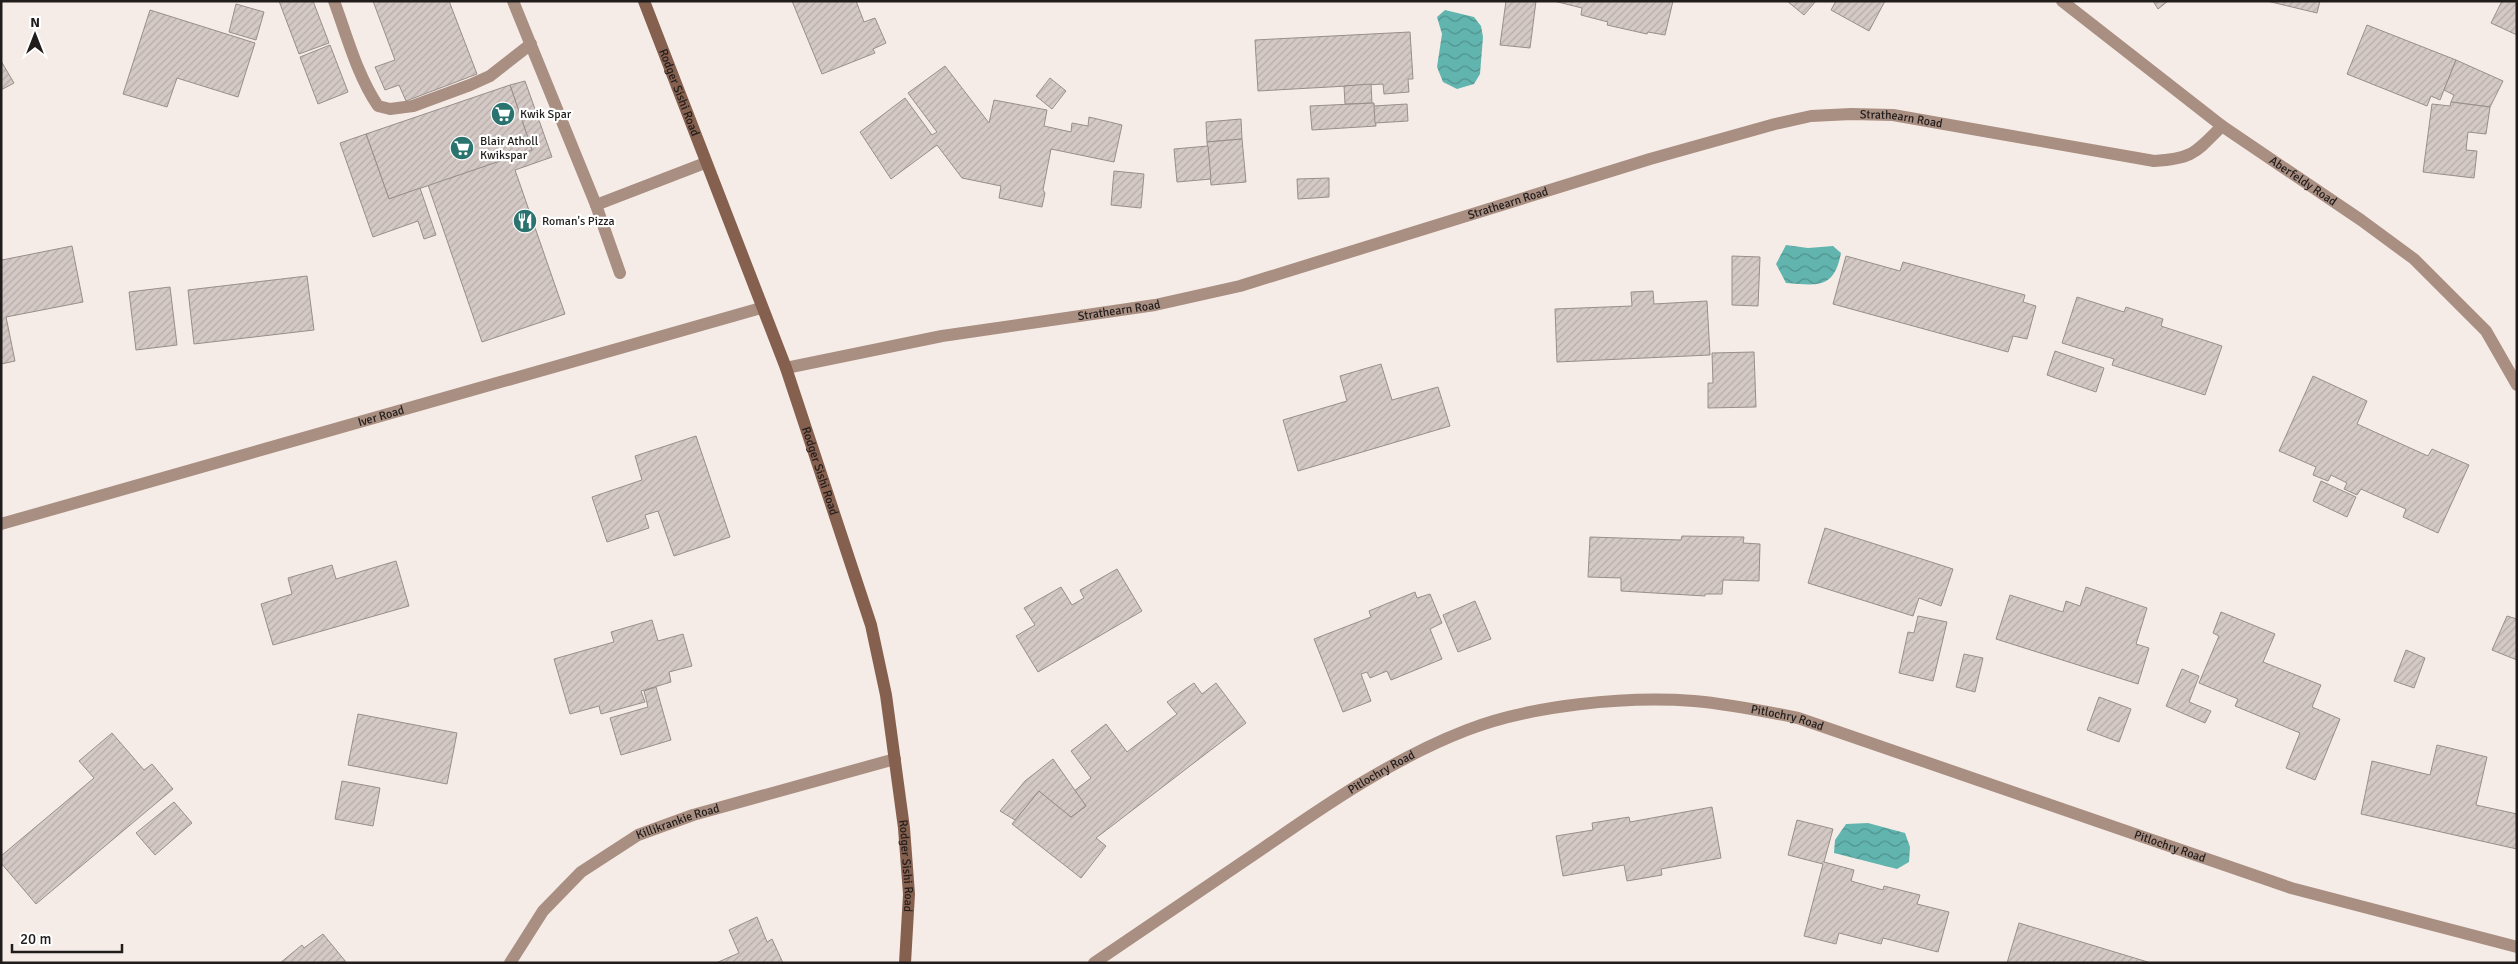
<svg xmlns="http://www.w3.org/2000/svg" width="2518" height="964" font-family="Signika,sans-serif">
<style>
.water{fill:url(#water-waves)}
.building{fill:url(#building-hatch);stroke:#988e8a}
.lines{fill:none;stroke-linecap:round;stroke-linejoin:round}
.service{stroke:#a98e82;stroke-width:12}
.minor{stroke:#a98e82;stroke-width:12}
.tertiary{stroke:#a98e82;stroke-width:12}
.secondary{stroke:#86604f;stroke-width:12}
.labels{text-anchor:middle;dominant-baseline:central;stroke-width:4.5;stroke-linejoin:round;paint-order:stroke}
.street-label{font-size:12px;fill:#201c1b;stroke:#fff}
.poi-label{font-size:12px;fill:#201c1b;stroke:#fff;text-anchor:start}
</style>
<defs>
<pattern id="water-waves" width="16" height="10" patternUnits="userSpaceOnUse" patternTransform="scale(1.25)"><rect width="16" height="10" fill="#62b5af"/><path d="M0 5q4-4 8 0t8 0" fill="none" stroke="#50928e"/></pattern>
<pattern id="building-hatch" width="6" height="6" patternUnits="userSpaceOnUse" patternTransform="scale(1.25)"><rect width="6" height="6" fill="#d4c9c5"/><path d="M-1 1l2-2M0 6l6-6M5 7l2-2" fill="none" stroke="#b6aca9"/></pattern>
</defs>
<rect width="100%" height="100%" fill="#f6ece7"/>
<g class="water">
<polygon points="1445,10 1474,17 1481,26 1483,37 1480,74 1474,84 1457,89 1443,82 1437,67 1442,34 1437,17"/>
<path d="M 1786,245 L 1808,248 L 1833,246 L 1841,253 C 1834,290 1817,285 1786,283 L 1776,264 Z"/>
<polygon points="1868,823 1905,833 1910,847 1909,862 1897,869 1834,853 1835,840 1846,824"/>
</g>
<g class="building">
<polygon points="279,1 313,1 329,43 299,54"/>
<polygon points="373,1 449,1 477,74 406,101 399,85 385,90 375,67 395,60"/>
<polygon points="792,1 856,1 864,22 875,18 886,43 873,49 875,53 822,74"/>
<polygon points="1506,1 1536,1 1530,48 1500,45"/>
<polygon points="1554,1 1673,1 1665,35 1648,32 1647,34 1607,25 1608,22 1581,15 1582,8"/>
<polygon points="1787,1 1816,1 1804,15"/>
<polygon points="1836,1 1885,1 1869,31 1831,10"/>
<polygon points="2153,1 2168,1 2158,9"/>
<polygon points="2267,1 2320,1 2317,13"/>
<polygon points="2502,1 2517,1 2517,35 2491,23"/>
<polygon points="236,4 264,12 256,40 229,32"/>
<polygon points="150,10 255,43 238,97 177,78 167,107 123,94"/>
<polygon points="2367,25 2456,60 2440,100 2431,96 2427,106 2347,74"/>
<polygon points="1410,32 1413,79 1408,79 1409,92 1384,94 1383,84 1258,91 1255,40"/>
<polygon points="330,45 348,92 318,104 300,57"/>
<polygon points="2456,60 2503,81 2490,107 2451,102 2454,95 2444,90"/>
<polygon points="1,61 14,83 1,90"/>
<polygon points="945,66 989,123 994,100 1047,110 1044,126 1071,132 1072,123 1088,126 1089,117 1122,125 1114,162 1051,149 1043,190 1045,193 1042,207 999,198 1001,186 962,178 937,145 891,179 860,132 905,98 932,135 937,132 908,93"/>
<polygon points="1050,78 1066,91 1052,109 1036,96"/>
<polygon points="525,81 552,157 515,170 565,314 482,342 428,185 532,150 510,85"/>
<polygon points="1371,84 1372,103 1345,104 1344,86"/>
<polygon points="510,85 532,150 389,199 366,134"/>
<polygon points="2451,102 2490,107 2486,134 2468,132 2466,150 2477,151 2474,178 2423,172 2432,104 2450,106"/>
<polygon points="1374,103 1376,126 1312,130 1310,106"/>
<polygon points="1407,104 1408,121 1375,123 1374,106"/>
<polygon points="1241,119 1242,139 1207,142 1206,122"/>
<polygon points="366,134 389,199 420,188 436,235 424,239 418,221 373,237 340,143"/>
<polygon points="1242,139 1246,182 1211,185 1207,142"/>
<polygon points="1208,146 1211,179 1177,182 1174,149"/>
<polygon points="1114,171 1144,174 1141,208 1111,205"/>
<polygon points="1329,178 1329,197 1298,199 1297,179"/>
<polygon points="72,246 83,302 6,317 15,361 1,364 1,256 2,260"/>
<polygon points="1732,256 1760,257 1758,306 1732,305"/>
<polygon points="1846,256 1900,271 1903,262 2025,295 2023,302 2036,306 2027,339 2013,336 2008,352 1833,304"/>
<polygon points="307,276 314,330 194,344 188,290"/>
<polygon points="170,287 177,345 136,350 129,292"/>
<polygon points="1653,291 1654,304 1707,301 1710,355 1557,362 1555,309 1632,306 1631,292"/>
<polygon points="2077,297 2124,312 2126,307 2163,319 2161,326 2222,346 2205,395 2112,365 2114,359 2062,343"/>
<polygon points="2055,351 2104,368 2096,392 2047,375"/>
<polygon points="1754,352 1756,407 1708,408 1708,383 1713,383 1712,353"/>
<polygon points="1381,364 1392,400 1438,387 1450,426 1298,471 1283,420 1347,401 1340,376"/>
<polygon points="2313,376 2367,401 2357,424 2428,456 2432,449 2469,465 2438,533 2403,517 2406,509 2361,489 2357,495 2344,489 2347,483 2331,475 2328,481 2313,475 2316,467 2279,451"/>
<polygon points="696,436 730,537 674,556 658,511 645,515 649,528 607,542 592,497 642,480 635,456"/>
<polygon points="2321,481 2356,497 2347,517 2313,501"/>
<polygon points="1825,528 1953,569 1941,606 1919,598 1913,616 1808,583"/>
<polygon points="1682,536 1744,537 1743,543 1760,544 1759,581 1723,580 1722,594 1705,594 1705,596 1621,591 1621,578 1588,577 1590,537 1681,540"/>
<polygon points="396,561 409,606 273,645 261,604 292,594 288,578 332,565 336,579"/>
<polygon points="1117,569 1142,611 1038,672 1016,636 1035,625 1024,608 1061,587 1072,605 1084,598 1080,590"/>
<polygon points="2086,587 2147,608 2136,644 2149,648 2138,684 1996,639 2010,595 2063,612 2066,601 2080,606"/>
<polygon points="1415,592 1417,598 1430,594 1442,623 1430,629 1442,659 1391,680 1387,671 1370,678 1367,672 1361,674 1371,701 1343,712 1314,639 1371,617 1369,611"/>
<polygon points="1475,601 1491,639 1458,652 1443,615"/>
<polygon points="2221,612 2275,634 2263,662 2321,685 2312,707 2340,719 2315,780 2286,768 2300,733 2235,706 2238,699 2199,683 2219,636 2213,633"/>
<polygon points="1918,616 1947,622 1933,681 1899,673 1908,632 1914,633"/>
<polygon points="2507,616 2517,619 2517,660 2492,650"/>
<polygon points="652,620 658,641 683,634 692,666 669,672 671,682 641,691 645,702 601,714 599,706 570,714 554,659 614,642 611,632"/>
<polygon points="2406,650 2425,658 2414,688 2394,681"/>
<polygon points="1964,654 1983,658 1975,692 1956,687"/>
<polygon points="2182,669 2199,676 2189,702 2211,711 2205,723 2166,706"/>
<polygon points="1194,683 1202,694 1216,683 1246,723 1096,838 1106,846 1081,878 1012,824 1039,791 1071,817 1086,806 1074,791 1091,778 1071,751 1106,724 1127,752 1177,714 1167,702"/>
<polygon points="656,687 671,740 621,755 610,718 648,707 644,691"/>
<polygon points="2099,697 2131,709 2119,742 2087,730"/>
<polygon points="358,714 457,733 447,784 348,765"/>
<polygon points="112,733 144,770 152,764 173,789 36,904 1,863 1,856 94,778 79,761"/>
<polygon points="2437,745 2487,757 2476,805 2517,814 2517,849 2361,814 2372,761 2430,775"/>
<polygon points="1053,759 1086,806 1071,817 1039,791 1015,820 1000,811 1025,781"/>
<polygon points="342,781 380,788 373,826 335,819"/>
<polygon points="174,802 192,823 155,855 136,833"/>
<polygon points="1712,807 1721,858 1661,869 1662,875 1627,881 1624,865 1563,876 1556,836 1593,830 1592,823 1629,817 1630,822"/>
<polygon points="1797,820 1833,829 1824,862 1854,870 1851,881 1883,890 1884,886 1920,895 1917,904 1949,912 1938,952 1883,938 1881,944 1839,933 1836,944 1804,936 1823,864 1788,855"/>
<polygon points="757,917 767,942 772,939 783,963 716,963 739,953 729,930"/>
<polygon points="2019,923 2151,963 2007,963"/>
<polygon points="323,934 346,962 280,963 302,945 304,948"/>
</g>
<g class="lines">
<g class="service">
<path d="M 334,1 C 347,36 357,75 378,106 L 390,109 L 413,106 L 470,85 L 490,76 L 531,44"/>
<polyline points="513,1 596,205 620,273"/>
<polyline points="596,205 705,163"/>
</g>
<g class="minor">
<path id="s1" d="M 2062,1 L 2222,126 L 2361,220 L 2414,259 L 2486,331 L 2517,385"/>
<path id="s2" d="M 786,368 L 942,336 L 1155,305 L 1240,286 L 1650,159 L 1775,124 L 1811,116 L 1851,114 L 1893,115 L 2154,161 C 2193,159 2196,152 2222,126"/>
<path id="s3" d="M 1,524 L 761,308"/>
<path id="s4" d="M 510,963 L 543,911 L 581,872 L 638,835 L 693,815 L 895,759"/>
</g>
<path class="tertiary" id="s5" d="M 1094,963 C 1150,925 1206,887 1262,849 C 1327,804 1392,759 1467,730 C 1531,705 1626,696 1694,701 C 1729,704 1764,711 1798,718 L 2291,888 L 2517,947"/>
<path class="secondary" id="s6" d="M 644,1 L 786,368 L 871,625 L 886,695 L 904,828 L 909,894 L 905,963"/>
</g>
<defs>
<g id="supermarket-disc" transform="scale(1.25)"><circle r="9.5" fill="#2a736e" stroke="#fff"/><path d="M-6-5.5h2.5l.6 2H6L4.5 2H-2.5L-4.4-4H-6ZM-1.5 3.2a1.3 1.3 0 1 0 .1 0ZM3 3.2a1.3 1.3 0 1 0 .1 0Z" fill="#fff"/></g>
<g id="restaurant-disc" transform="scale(1.25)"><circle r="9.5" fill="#2a736e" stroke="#fff"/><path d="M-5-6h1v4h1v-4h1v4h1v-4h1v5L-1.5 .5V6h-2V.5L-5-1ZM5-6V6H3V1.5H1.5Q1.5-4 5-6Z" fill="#fff"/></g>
</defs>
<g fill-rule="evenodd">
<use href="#supermarket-disc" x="503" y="114"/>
<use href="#supermarket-disc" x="462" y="148"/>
<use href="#restaurant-disc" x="525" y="221"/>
</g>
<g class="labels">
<g class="street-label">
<text stroke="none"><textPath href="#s6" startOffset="98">Rodger Sishi Road</textPath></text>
<text stroke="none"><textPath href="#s2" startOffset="1148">Strathearn Road</textPath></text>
<text stroke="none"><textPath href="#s1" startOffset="301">Aberfeldy Road</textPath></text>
<text stroke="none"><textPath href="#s2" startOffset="742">Strathearn Road</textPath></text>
<text stroke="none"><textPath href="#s2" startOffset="338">Strathearn Road</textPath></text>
<text stroke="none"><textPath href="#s3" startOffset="395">Iver Road</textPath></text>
<text stroke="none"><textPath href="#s6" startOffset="502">Rodger Sishi Road</textPath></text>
<text stroke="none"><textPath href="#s5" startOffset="766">Pitlochry Road</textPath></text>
<text stroke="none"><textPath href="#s5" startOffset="345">Pitlochry Road</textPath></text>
<text stroke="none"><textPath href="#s4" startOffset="226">Killikrankie Road</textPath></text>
<text stroke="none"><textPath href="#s5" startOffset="1170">Pitlochry Road</textPath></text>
<text stroke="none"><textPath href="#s6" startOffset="908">Rodger Sishi Road</textPath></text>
</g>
<g class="poi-label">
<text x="520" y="114">Kwik Spar</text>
<text x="480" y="141">Blair Atholl<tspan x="480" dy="14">Kwikspar</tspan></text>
<text x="542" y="221">Roman's Pizza</text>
</g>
</g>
<rect width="2518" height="964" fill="none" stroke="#201c1b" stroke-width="5"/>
<g transform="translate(35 35)" stroke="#ffffff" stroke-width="4" paint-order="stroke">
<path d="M0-4L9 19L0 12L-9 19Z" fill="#201c1b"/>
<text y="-8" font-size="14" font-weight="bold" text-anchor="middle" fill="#201c1b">N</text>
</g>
<path d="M12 944v8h110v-8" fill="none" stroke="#201c1b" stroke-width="2.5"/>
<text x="20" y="944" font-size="15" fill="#201c1b" stroke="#ffffff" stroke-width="4" paint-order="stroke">20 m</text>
</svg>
